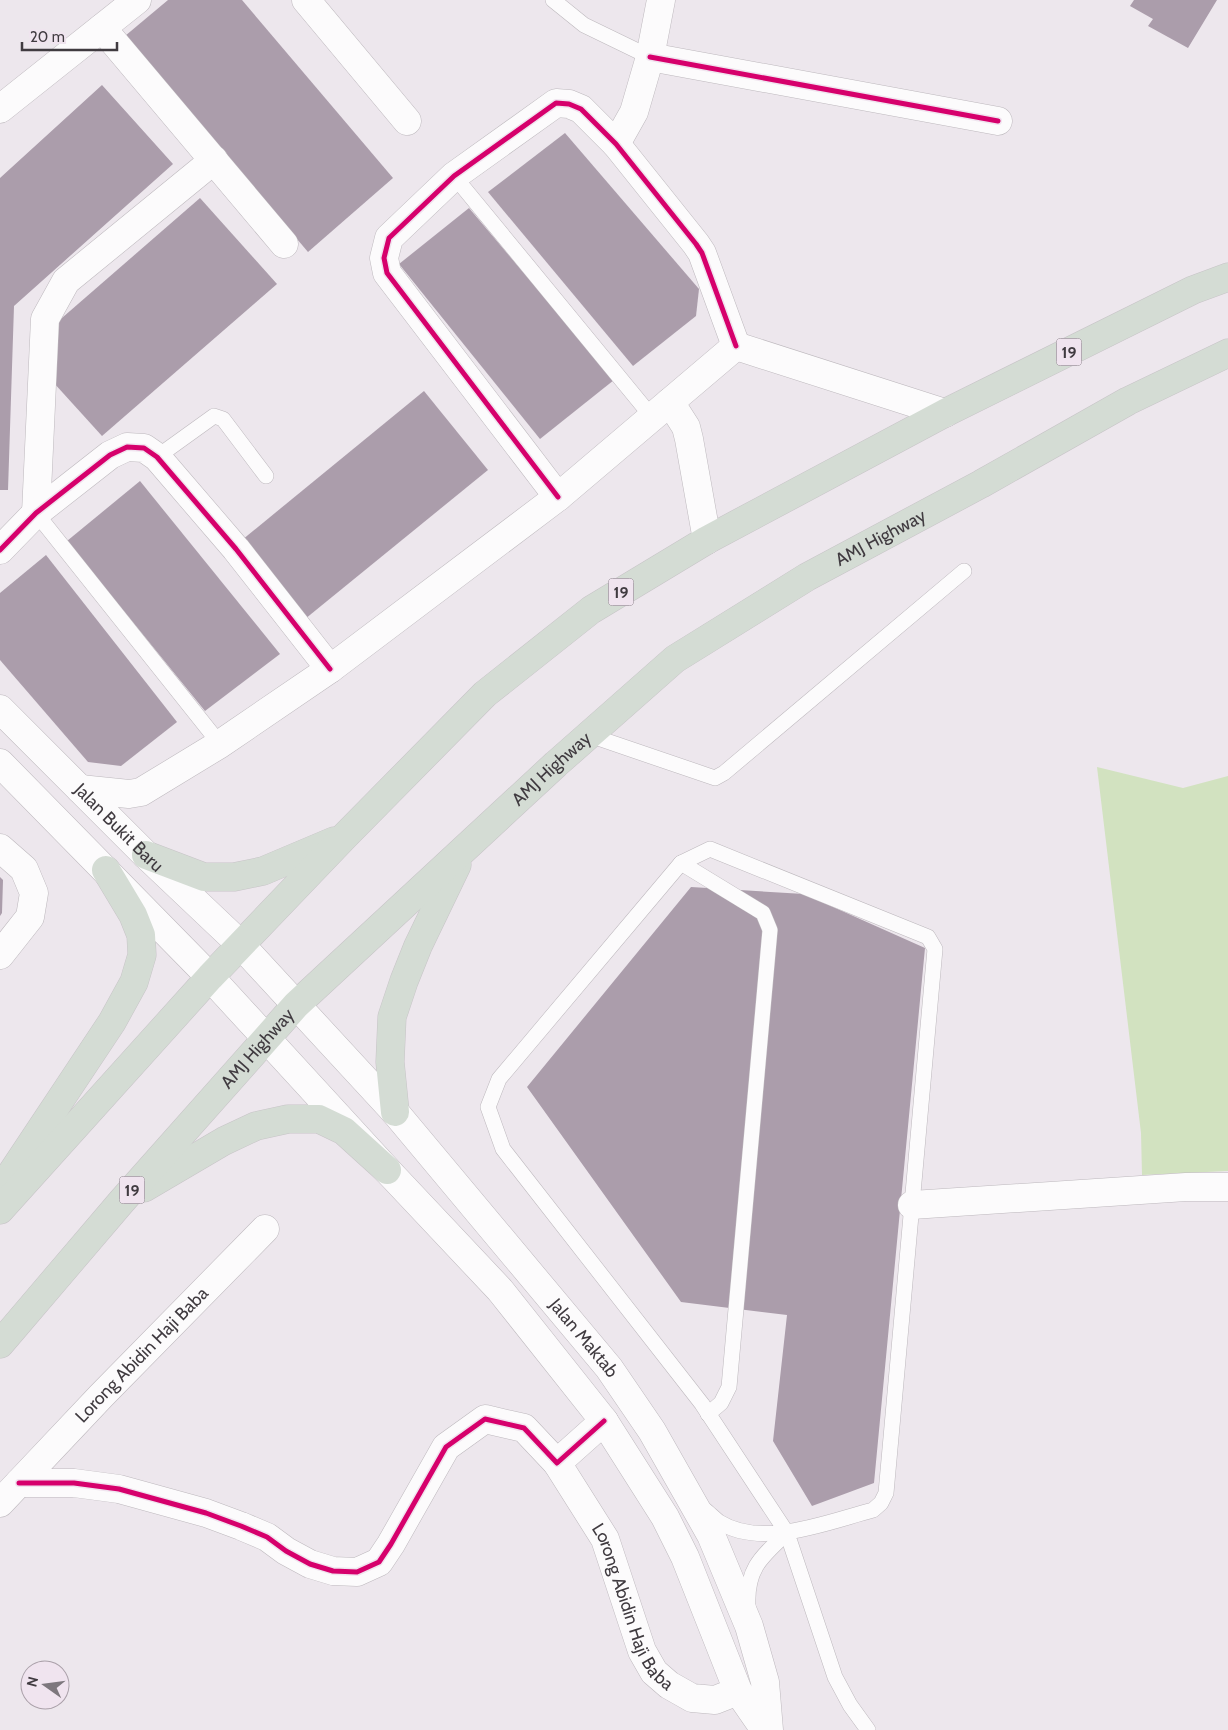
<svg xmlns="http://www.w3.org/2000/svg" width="1228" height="1730" font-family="Cabin,sans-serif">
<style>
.green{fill:#d2e2c0}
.building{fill:#ab9dab}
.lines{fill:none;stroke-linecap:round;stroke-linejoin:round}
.service-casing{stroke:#bdb8bd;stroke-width:16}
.minor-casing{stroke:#bdb8bd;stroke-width:29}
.secondary-casing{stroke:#bdb8bd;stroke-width:29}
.trunk-casing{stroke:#c7c4c7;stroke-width:29}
.service{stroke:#fcfbfc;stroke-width:15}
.minor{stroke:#fcfbfc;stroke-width:28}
.secondary{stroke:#fcfbfc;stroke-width:28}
.trunk{stroke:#d4dcd4;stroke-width:28}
.cycleway-casing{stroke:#f0e4ef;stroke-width:8}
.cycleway{stroke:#d6006c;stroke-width:5}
.labels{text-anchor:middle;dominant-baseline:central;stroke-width:5;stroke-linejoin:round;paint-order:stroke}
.shield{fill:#f0e4ef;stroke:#756e74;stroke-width:1}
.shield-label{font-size:16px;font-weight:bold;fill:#403b40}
.street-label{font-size:18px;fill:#403b40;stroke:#f0e4ef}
</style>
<rect width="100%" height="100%" fill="#ede7ed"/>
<polygon class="green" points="1097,767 1183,788 1228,776 1228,1171 1142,1175 1141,1133"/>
<g class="building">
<polygon points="168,0 242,0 393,178 308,252 125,36"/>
<polygon points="1134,0 1217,0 1188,48 1148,26 1153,19 1130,6"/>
<polygon points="102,85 173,164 14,306 8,490 0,490 0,178"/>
<polygon points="565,133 699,289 696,316 633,366 488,192"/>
<polygon points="200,198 277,284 102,436 53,382 55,324"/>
<polygon points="469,208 614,380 540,439 399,264"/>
<polygon points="424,391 488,470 305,619 242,540"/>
<polygon points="140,481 280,654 205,711 67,541"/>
<polygon points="46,555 177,722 121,766 88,762 0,660 0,593"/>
<polygon points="0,877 3,880 2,913 0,916"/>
<polygon points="691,887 804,894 925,948 874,1483 812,1506 773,1441 787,1315 681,1302 527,1087"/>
</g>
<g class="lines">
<g class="service-casing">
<g id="service">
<polyline points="553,0 584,25 650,57"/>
<polyline points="454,176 652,417"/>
<polyline points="157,457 214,416 223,419 266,476"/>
<polyline points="36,513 220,744"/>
<polyline points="589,735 715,778 724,773 964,571"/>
<polyline points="681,863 763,913 770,930 729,1387 721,1403 708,1414"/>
<path d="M 704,1509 C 709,1513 714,1518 719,1522 C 763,1549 827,1522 873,1510 L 881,1503 L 886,1493 L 935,949 L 928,937 L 710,849 L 681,863 L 499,1079 L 488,1107 L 503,1149 L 702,1404 L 787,1533 L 835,1677 L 850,1705 L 868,1730"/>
<path d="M 748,1607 C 746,1569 761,1557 787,1533"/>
</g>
</g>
<g class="minor-casing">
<g id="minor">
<polyline points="306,0 407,121"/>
<polyline points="102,28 284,244"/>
<polyline points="650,57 998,121"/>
<polyline points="0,109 137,0"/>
<polyline points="616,144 634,112 650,57 661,0"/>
<polyline points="736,346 945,413"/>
<polyline points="670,402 686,427 689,439 707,540"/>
<polyline points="558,497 387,273 384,258 389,238 454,176 556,103 569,104 581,109 616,144 696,244 702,253 736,346"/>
<polyline points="36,513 45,319 66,281 214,160"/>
<polyline points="0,550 36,513 110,455 127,447 144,448 157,457 236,549 330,669"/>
<polyline points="80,789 129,794 141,792 220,744 330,669 558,497 736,346"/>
<polyline points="0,848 24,869 34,893 30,917 0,955"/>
<polyline points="912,1205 1186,1187 1228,1187"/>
<path id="s1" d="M 557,1463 L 605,1539 L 642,1651 L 654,1672 L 669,1685 L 692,1698 L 715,1700 L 738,1691"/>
<polyline points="19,1483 74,1483 119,1489 206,1513 241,1526 267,1537 286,1551 310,1564 333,1571 357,1572 379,1562 391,1544 446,1447 485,1419 524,1428 557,1463 604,1421"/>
<path id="s2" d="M 0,1503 L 101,1396 L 265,1229"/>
</g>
</g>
<g class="secondary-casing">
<g id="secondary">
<path id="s3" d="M 0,709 L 146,855 L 240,944 L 395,1112 L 609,1368 L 652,1431 L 711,1535 L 749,1626 L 765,1682 L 769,1730"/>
<polyline points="0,763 210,977 387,1170 500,1290 604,1421 665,1517 685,1557 738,1691 765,1730"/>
</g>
</g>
<g class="trunk-casing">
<g id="trunk">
<polyline points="146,855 204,877 234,877 263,871 334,841"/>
<polyline points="395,1112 390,1062 392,1017 404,981 418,946 457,865"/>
<polyline points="5,1183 112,1022 134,982 142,955 141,935 133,915 106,870"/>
<polyline points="144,1188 224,1141 256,1126 288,1119 319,1119 344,1131 387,1170"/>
<polyline points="0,1210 210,977 344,837 485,694 591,610 707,540 945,413 1193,290 1228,277"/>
<path id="s4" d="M 0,1344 L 122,1201 L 296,1005 L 556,764 L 675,659 L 807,577 L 981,484 L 1128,401 L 1228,353"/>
</g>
</g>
<use href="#service" class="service"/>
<use href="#minor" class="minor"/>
<use href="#secondary" class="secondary"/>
<use href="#trunk" class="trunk"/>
<g class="cycleway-casing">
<g id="cycleway">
<polyline points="650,57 998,121"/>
<polyline points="558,497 387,273 384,258 389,238 454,176 556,103 569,104 581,109 616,144 696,244 702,253 736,346"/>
<polyline points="0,550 36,513 110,455 127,447 144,448 157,457 236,549 330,669"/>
<polyline points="19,1483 74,1483 119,1489 206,1513 241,1526 267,1537 286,1551 310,1564 333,1571 357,1572 379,1562 391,1544 446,1447 485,1419 524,1428 557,1463 604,1421"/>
</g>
</g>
<use href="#cycleway" class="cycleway"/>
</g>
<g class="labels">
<g class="shield">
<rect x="1056.5" y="338.5" width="25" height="27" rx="4"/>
<rect x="608.5" y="578.5" width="25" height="27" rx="4"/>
<rect x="119.5" y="1176.5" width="25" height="27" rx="4"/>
</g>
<g class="shield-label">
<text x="1069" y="352">19</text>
<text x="621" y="592">19</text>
<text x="132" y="1190">19</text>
</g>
<g class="street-label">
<text stroke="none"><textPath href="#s4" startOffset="1202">AMJ Highway</textPath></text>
<text stroke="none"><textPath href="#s4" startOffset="798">AMJ Highway</textPath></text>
<text stroke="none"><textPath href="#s3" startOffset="168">Jalan Bukit Baru</textPath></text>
<text stroke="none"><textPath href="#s4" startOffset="392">AMJ Highway</textPath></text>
<text stroke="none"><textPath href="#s3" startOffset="859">Jalan Maktab</textPath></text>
<text stroke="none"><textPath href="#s2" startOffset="205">Lorong Abidin Haji Baba</textPath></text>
<text stroke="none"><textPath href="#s1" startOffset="164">Lorong Abidin Haji Baba</textPath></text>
</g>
</g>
<g transform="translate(45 1685) rotate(284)"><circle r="24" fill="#f0e4ef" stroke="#aaa0a9"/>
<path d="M0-4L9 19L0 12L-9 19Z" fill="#7d777d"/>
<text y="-8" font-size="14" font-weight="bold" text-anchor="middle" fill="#403b40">N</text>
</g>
<path d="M22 42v8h95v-8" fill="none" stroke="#403b40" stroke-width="2.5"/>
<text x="30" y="42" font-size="15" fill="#403b40" stroke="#f0e4ef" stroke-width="4" paint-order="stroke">20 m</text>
</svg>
